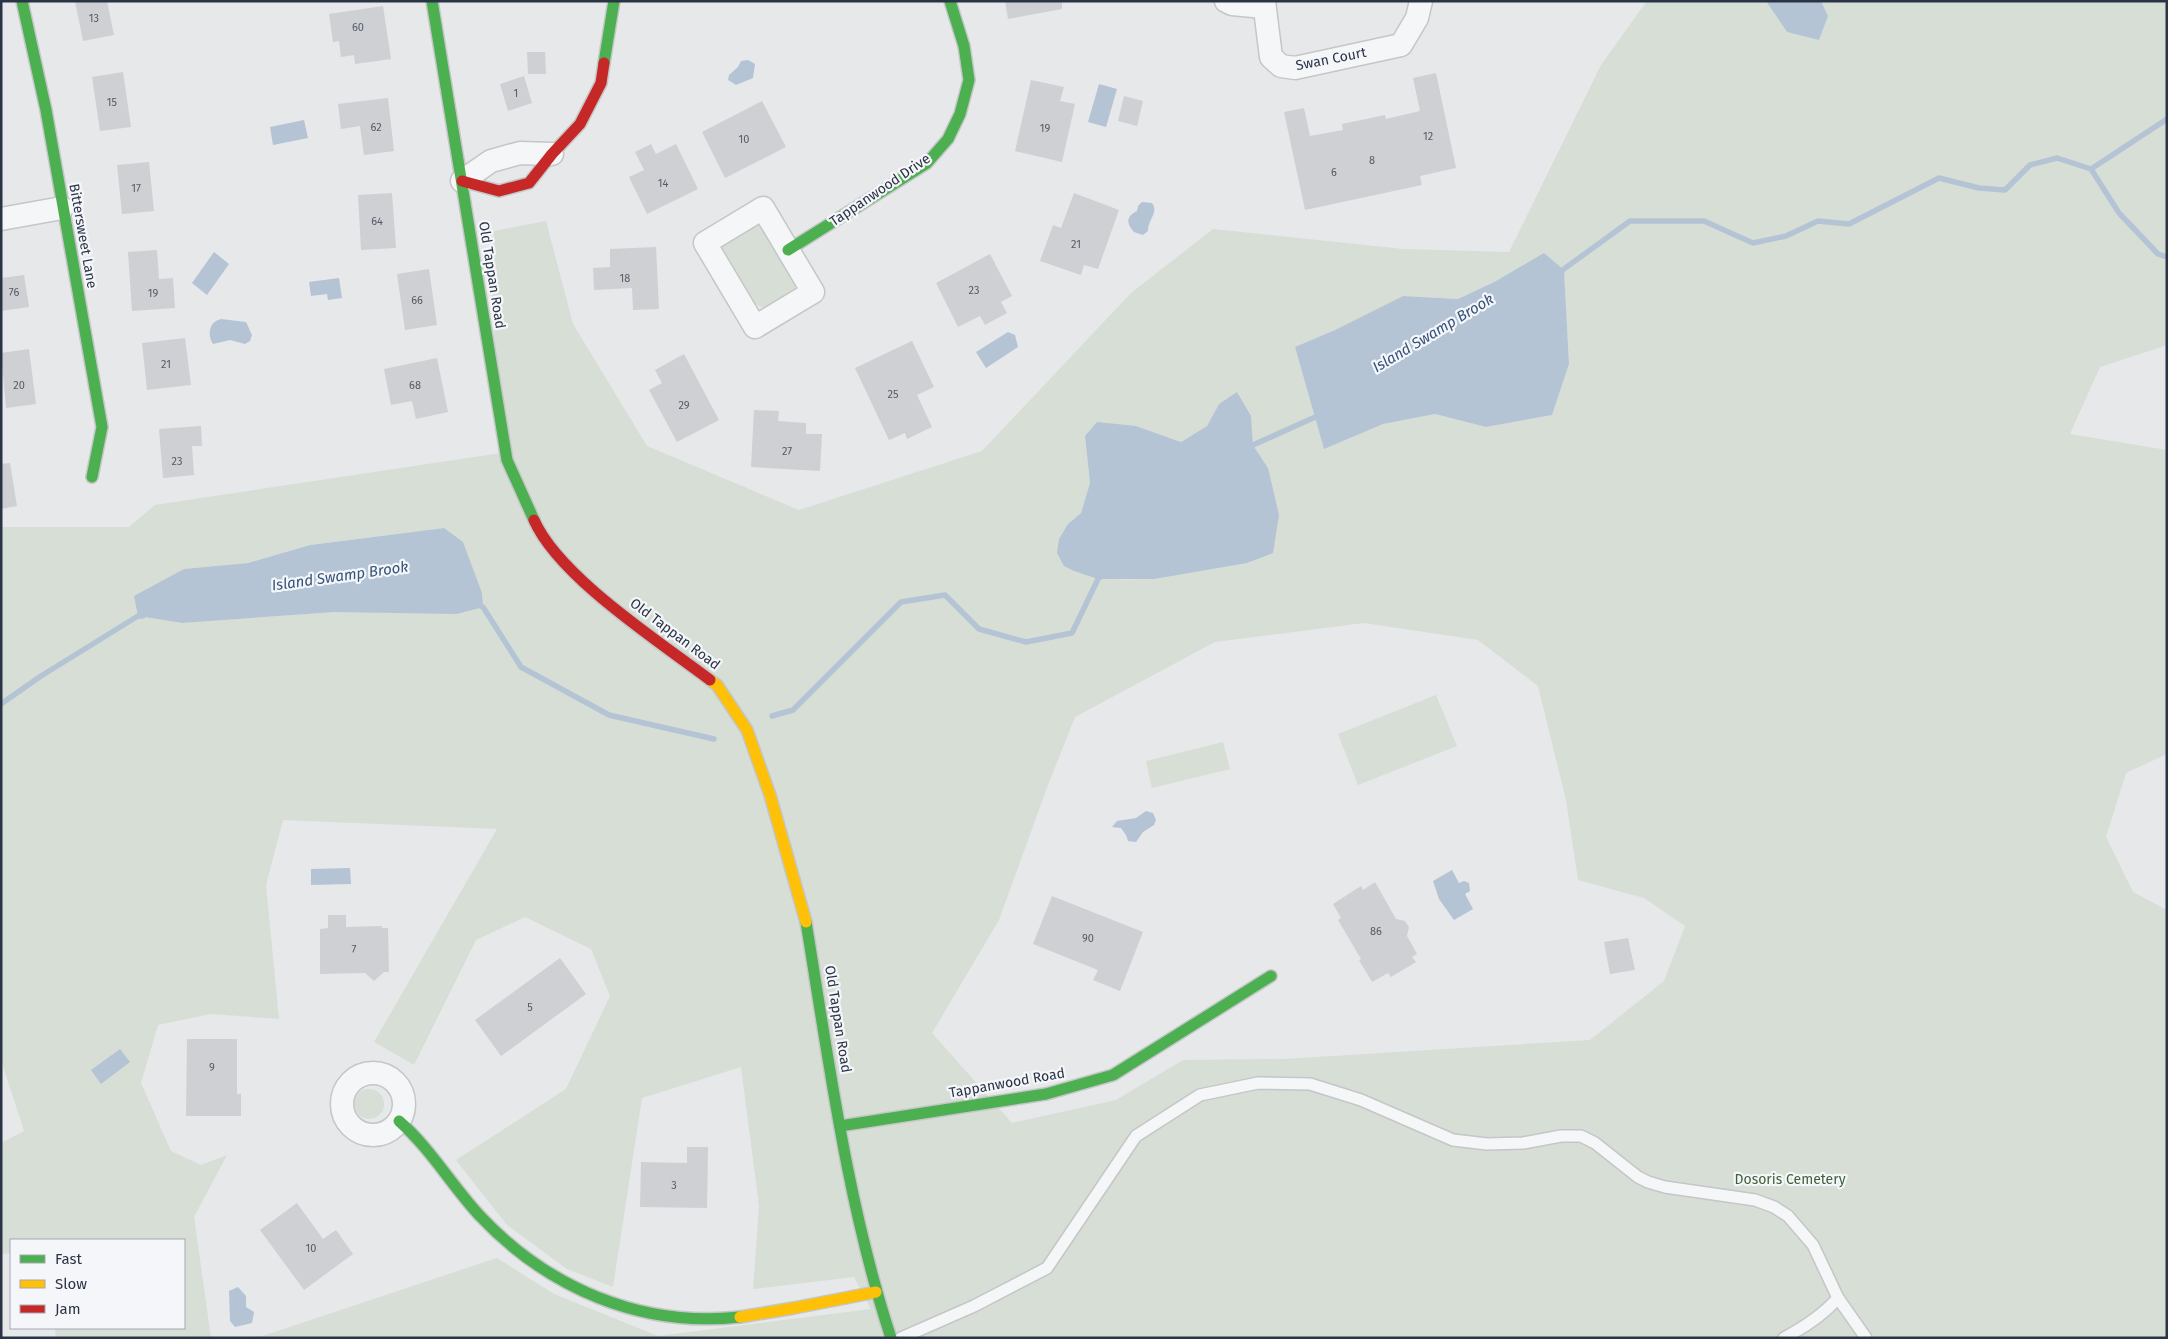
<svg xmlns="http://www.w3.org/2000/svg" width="2168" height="1339" font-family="'Fira Sans',sans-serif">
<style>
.green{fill:#d6ded6;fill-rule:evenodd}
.water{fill:#b4c4d5}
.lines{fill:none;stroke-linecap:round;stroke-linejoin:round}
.stream{stroke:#b4c4d5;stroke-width:5.5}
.building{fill:#ced0d3}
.lane-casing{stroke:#c4c6c8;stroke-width:14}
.street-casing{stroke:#c4c6c8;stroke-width:25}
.fast-casing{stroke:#c4c6c8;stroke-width:14}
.slow-casing{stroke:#c4c6c8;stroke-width:14}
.jam-casing{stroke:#c4c6c8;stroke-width:14}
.lane{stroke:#f5f6f7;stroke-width:11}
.street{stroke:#f5f6f7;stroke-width:22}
.fast{stroke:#4caf50;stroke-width:11}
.slow{stroke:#ffc107;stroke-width:11}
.jam{stroke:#c62828;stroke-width:11}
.labels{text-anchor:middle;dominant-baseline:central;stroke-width:4.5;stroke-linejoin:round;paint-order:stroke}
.number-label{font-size:11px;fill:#545c69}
.street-label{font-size:14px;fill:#2b3445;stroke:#f4f6f9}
.park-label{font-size:14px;fill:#3f6138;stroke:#f4f6f9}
.water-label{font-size:15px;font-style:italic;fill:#34527a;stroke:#f4f6f9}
</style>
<rect width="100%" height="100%" fill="#e6e8ea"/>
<g class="green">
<path d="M 1647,1 L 1766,1 L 1787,32 L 1828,16 L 1821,1 L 2167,1 L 2167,345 L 2100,367 L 2070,434 L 2167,450 L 2167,754 L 2126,773 L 2106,837 L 2133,892 L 2167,910 L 2167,1338 L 239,1338 L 263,1336 L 497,1258 L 554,1294 L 658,1336 L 871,1309 L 854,1277 L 753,1289 L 759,1206 L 741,1067 L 642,1098 L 613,1287 L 567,1269 L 507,1225 L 456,1160 L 566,1089 L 610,996 L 591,949 L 525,917 L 476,940 L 414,1065 L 374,1042 L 497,829 L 283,820 L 266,885 L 279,1019 L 211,1014 L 158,1025 L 141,1083 L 171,1151 L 201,1165 L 227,1155 L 194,1217 L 211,1338 L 56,1338 L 55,1328 L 184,1328 L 184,1240 L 11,1240 L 11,1253 L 1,1254 L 1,1143 L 24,1131 L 1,1060 L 1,527 L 129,527 L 155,505 L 501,453 L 492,303 L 494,231 L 546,221 L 573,324 L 647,446 L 799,510 L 982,451 L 1131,293 L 1213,229 L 1403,249 L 1509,252 L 1601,65 ZM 1564,270 L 1569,364 L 1552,415 L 1486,427 L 1435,414 L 1383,424 L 1324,448 L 1295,347 L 1335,330 L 1403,296 L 1458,299 L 1495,281 ZM 1219,404 L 1251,416 L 1253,445 L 1268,468 L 1196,571 C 1152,579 1117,585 1074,571 L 1068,524 L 1081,513 L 1090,483 L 1085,436 L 1136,426 L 1181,442 L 1207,426 ZM 443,528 L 393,612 L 335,612 L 182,623 L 138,616 L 184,569 L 248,563 L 310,545 ZM 1364,623 L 1478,640 L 1538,686 L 1566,800 L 1578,880 L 1644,898 L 1685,926 L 1664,981 L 1590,1040 L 1284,1059 L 1183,1060 L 1116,1100 L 1012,1123 L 932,1033 L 999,920 L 1048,785 L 1075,717 L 1215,642 Z"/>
<polygon points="760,223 796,285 792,294 763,308 754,303 720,247"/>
<polygon points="1436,695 1457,746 1358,785 1338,734"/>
<polygon points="1223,742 1230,769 1152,788 1146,761"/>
<circle cx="369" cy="1104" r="15"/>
</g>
<g class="water">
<polygon points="1766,1 1821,1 1828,16 1819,40 1787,32"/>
<polygon points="748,60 755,64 753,78 736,85 728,80 729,75 738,67 741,61"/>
<polygon points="1099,84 1117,89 1106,127 1088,122"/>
<polygon points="304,120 308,138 273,145 270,127"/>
<path d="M 1142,202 L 1152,203 C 1159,213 1148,219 1148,231 L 1143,235 L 1134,232 C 1126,223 1126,216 1137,211 L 1138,206 Z"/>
<polygon points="214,252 229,264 207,295 192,283"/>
<polygon points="1544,253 1564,270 1569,364 1552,415 1486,427 1435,414 1383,424 1324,449 1295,347 1335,330 1403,296 1458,299 1496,281"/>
<polygon points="339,278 342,298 328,300 327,294 311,296 309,282"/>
<path d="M 221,319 L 246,322 L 252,335 L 250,341 L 245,344 L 230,340 L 213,344 C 207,334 209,322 221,319 Z"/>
<polygon points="1008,332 1015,335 1018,347 986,368 976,352"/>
<polygon points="1237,392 1251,416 1253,445 1268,468 1279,515 1273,553 1247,563 1154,579 1098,579 1074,571 1064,566 1057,553 1059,539 1068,524 1081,513 1090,483 1085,436 1097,422 1136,426 1181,442 1207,426 1219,404"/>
<polygon points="444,528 463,542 482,593 483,607 457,614 335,612 182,623 138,616 134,596 184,569 248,563 310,545"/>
<polygon points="1146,811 1153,813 1156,820 1154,825 1143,832 1136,842 1128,841 1126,835 1121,828 1112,827 1117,821 1136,818"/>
<polygon points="350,868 351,884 311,885 311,869"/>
<polygon points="1452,870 1459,883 1464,881 1469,883 1470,891 1465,894 1473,909 1454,920 1439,899 1433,881"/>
<polygon points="120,1049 130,1062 101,1084 91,1070"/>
<polygon points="238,1287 246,1296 246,1307 254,1312 252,1323 235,1327 230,1321 229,1291"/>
</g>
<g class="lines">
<g class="stream">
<polyline points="2091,169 2167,119"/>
<polyline points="1557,274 1630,221 1704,221 1753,243 1786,236 1818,221 1849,224 1939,178 1979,188 2005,190 2030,165 2057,158 2091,169 2119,213 2158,254 2167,257"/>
<polyline points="1249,448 1253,445 1322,414"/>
<polyline points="476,604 483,607 521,667 609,715 714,739"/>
<polyline points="1,704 41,676 138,616 143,616"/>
<polyline points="772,716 793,710 901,602 945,595 979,629 1026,642 1072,633 1098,579 1104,574"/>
</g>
</g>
<g class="building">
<polygon points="75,1 107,1 114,35 83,41"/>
<polygon points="1005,1 1062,1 1062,9 1008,19"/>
<polygon points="383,6 391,59 355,64 354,55 341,57 339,41 333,42 329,14"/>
<polygon points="527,52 545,52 546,74 528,74"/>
<polygon points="123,72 131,127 100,131 92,77"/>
<polygon points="1436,73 1456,168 1420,176 1422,185 1305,210 1284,112 1304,108 1310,136 1343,130 1342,124 1385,115 1386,119 1420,111 1413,78"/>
<polygon points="524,76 532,103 508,111 500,84"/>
<polygon points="1031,80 1064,87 1060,101 1075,104 1062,162 1015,151"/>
<polygon points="1124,96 1143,101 1137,126 1118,121"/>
<polygon points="388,98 394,151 364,155 360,126 341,129 338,104"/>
<polygon points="762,101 786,147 725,178 702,132"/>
<polygon points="651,144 656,154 676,144 698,189 647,214 629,177 644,170 635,152"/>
<polygon points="149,162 154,211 122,214 117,165"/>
<polygon points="392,193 396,248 361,250 358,195"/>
<polygon points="1074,193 1119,210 1098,269 1084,265 1081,275 1040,261 1053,225 1061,228"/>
<polygon points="656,247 659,309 633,310 632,288 594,290 593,268 610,267 610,249"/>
<polygon points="157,250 159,279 173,278 175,308 132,311 128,252"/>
<polygon points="990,254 1012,296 1001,302 1007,313 985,325 980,316 958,327 936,283"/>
<polygon points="429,269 437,325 405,330 397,274"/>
<polygon points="24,275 29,307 1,311 1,278"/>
<polygon points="185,338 191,385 147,390 142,343"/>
<polygon points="912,341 934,387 917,395 932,427 907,439 905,433 889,440 855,368"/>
<polygon points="29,349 36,404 6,408 1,353"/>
<polygon points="684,354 719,420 677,442 649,390 662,383 655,370"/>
<polygon points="437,358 448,412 416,419 412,401 391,405 384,369"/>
<polygon points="754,410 779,411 778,421 806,423 806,434 822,434 820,471 751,467"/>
<polygon points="201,426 202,446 192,446 194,475 163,478 159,429"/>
<polygon points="10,463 17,506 1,509 1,464"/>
<polygon points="1375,882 1396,919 1405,921 1409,927 1407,936 1417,954 1412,957 1416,962 1391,977 1388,973 1372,982 1359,960 1361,959 1338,920 1341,918 1333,904 1361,886 1363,890"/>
<polygon points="1052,896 1143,932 1120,991 1093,980 1098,970 1033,944"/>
<polygon points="328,915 346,915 346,927 382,926 382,928 388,928 389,972 384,972 374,981 365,973 320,974 320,929 328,928"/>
<polygon points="1628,938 1635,970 1610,974 1604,942"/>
<polygon points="560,958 586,994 501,1056 475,1020"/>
<polygon points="187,1039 237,1039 237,1094 241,1094 241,1116 186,1116"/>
<polygon points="687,1147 708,1147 707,1208 640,1207 641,1162 687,1163"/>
<polygon points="297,1203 323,1239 336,1230 353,1254 304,1290 260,1230"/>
</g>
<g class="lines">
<g class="lane-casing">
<g id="lane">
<polyline points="901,1338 974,1306 1047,1268 1136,1136 1200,1095 1258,1083 1310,1084 1361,1100 1453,1140 1487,1144 1523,1143 1561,1136 1581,1136 1595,1143 1638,1177 1648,1182 1665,1187 1755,1200 1774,1207 1788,1216 1813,1245 1838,1298"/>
<path d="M 1784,1338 C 1805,1327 1823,1315 1838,1298 L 1866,1338"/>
</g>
</g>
<g class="street-casing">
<g id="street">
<polyline points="1226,1 1232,4 1264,7"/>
<polyline points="1264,1 1271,57 1281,66 1295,68 1401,45 1417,18 1421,1"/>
<polyline points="462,181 491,161 520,153 552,154"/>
<polygon points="763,208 813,292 755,327 705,243"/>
<polyline points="1,219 62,208"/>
<circle cx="373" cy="1104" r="31"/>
</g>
</g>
<g class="fast-casing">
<g id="fast">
<polyline points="22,1 46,110 102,427 92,477"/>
<polyline points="432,1 507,460 534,520"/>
<polyline points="604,63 614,1"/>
<polyline points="788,250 927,163 948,139 960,114 969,80 964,46 950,1"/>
<path d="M 806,922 C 829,1062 847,1203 891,1338"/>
<path d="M 399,1121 C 431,1149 452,1186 480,1216 C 548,1288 641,1328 740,1317"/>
<polyline points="840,1126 1046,1094 1113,1075 1271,976"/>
</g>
</g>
<g class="slow-casing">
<g id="slow">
<polyline points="710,680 717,685 747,730 770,795 806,922"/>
<polyline points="740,1317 794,1308 876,1292"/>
</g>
</g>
<g class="jam-casing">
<g id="jam">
<polyline points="462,181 499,191 529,183 552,154 580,124 601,83 604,63"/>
<path d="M 534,520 C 559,577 660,642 710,680"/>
</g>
</g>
<use href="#lane" class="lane"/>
<use href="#street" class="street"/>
<use href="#fast" class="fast"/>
<use href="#slow" class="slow"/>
<use href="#jam" class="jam"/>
</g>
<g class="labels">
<g class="number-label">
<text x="94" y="18">13</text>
<text x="358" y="27">60</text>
<text x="516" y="93">1</text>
<text x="112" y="102">15</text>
<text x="376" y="127">62</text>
<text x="1045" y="128">19</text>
<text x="1428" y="136">12</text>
<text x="744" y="139">10</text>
<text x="1372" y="160">8</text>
<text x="1334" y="172">6</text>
<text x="663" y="183">14</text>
<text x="136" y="188">17</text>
<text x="377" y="221">64</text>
<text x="1076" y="244">21</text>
<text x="625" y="278">18</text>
<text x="974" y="290">23</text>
<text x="14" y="292">76</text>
<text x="153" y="293">19</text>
<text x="417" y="300">66</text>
<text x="166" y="364">21</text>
<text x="19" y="385">20</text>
<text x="415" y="385">68</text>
<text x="893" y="394">25</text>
<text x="684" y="405">29</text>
<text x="787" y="451">27</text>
<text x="177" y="461">23</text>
<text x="1376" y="931">86</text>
<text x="1088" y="938">90</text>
<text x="354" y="949">7</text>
<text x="530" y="1007">5</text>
<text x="212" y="1067">9</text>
<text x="674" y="1185">3</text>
<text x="311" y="1248">10</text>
</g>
<g class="street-label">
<text transform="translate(1331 59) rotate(-11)">Swan Court</text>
<text transform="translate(880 190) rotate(-34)">Tappanwood Drive</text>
<text transform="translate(83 236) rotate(80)">Bittersweet Lane</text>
<text transform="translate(492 275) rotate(81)">Old Tappan Road</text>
<text transform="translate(675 634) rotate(37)">Old Tappan Road</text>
<text transform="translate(838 1019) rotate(81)">Old Tappan Road</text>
<text transform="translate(1007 1083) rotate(-10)">Tappanwood Road</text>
</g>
<g class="park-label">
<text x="1790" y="1179">Dosoris Cemetery</text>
</g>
<g class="water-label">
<text transform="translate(1433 333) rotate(-31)">Island Swamp Brook</text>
<text transform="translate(340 576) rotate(-8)">Island Swamp Brook</text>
</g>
</g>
<rect width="2168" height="1339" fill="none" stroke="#2b3445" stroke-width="5"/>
<rect x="10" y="1239" width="175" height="90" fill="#f4f6f9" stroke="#a4a8b1"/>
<rect x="20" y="1255" width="25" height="8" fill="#4caf50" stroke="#a4a8b1"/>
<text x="55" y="1264" font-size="15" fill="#2b3445">Fast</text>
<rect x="20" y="1280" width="25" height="8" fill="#ffc107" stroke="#a4a8b1"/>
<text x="55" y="1289" font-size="15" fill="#2b3445">Slow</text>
<rect x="20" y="1305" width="25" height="8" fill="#c62828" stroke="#a4a8b1"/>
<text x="55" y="1314" font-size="15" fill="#2b3445">Jam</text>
</svg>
